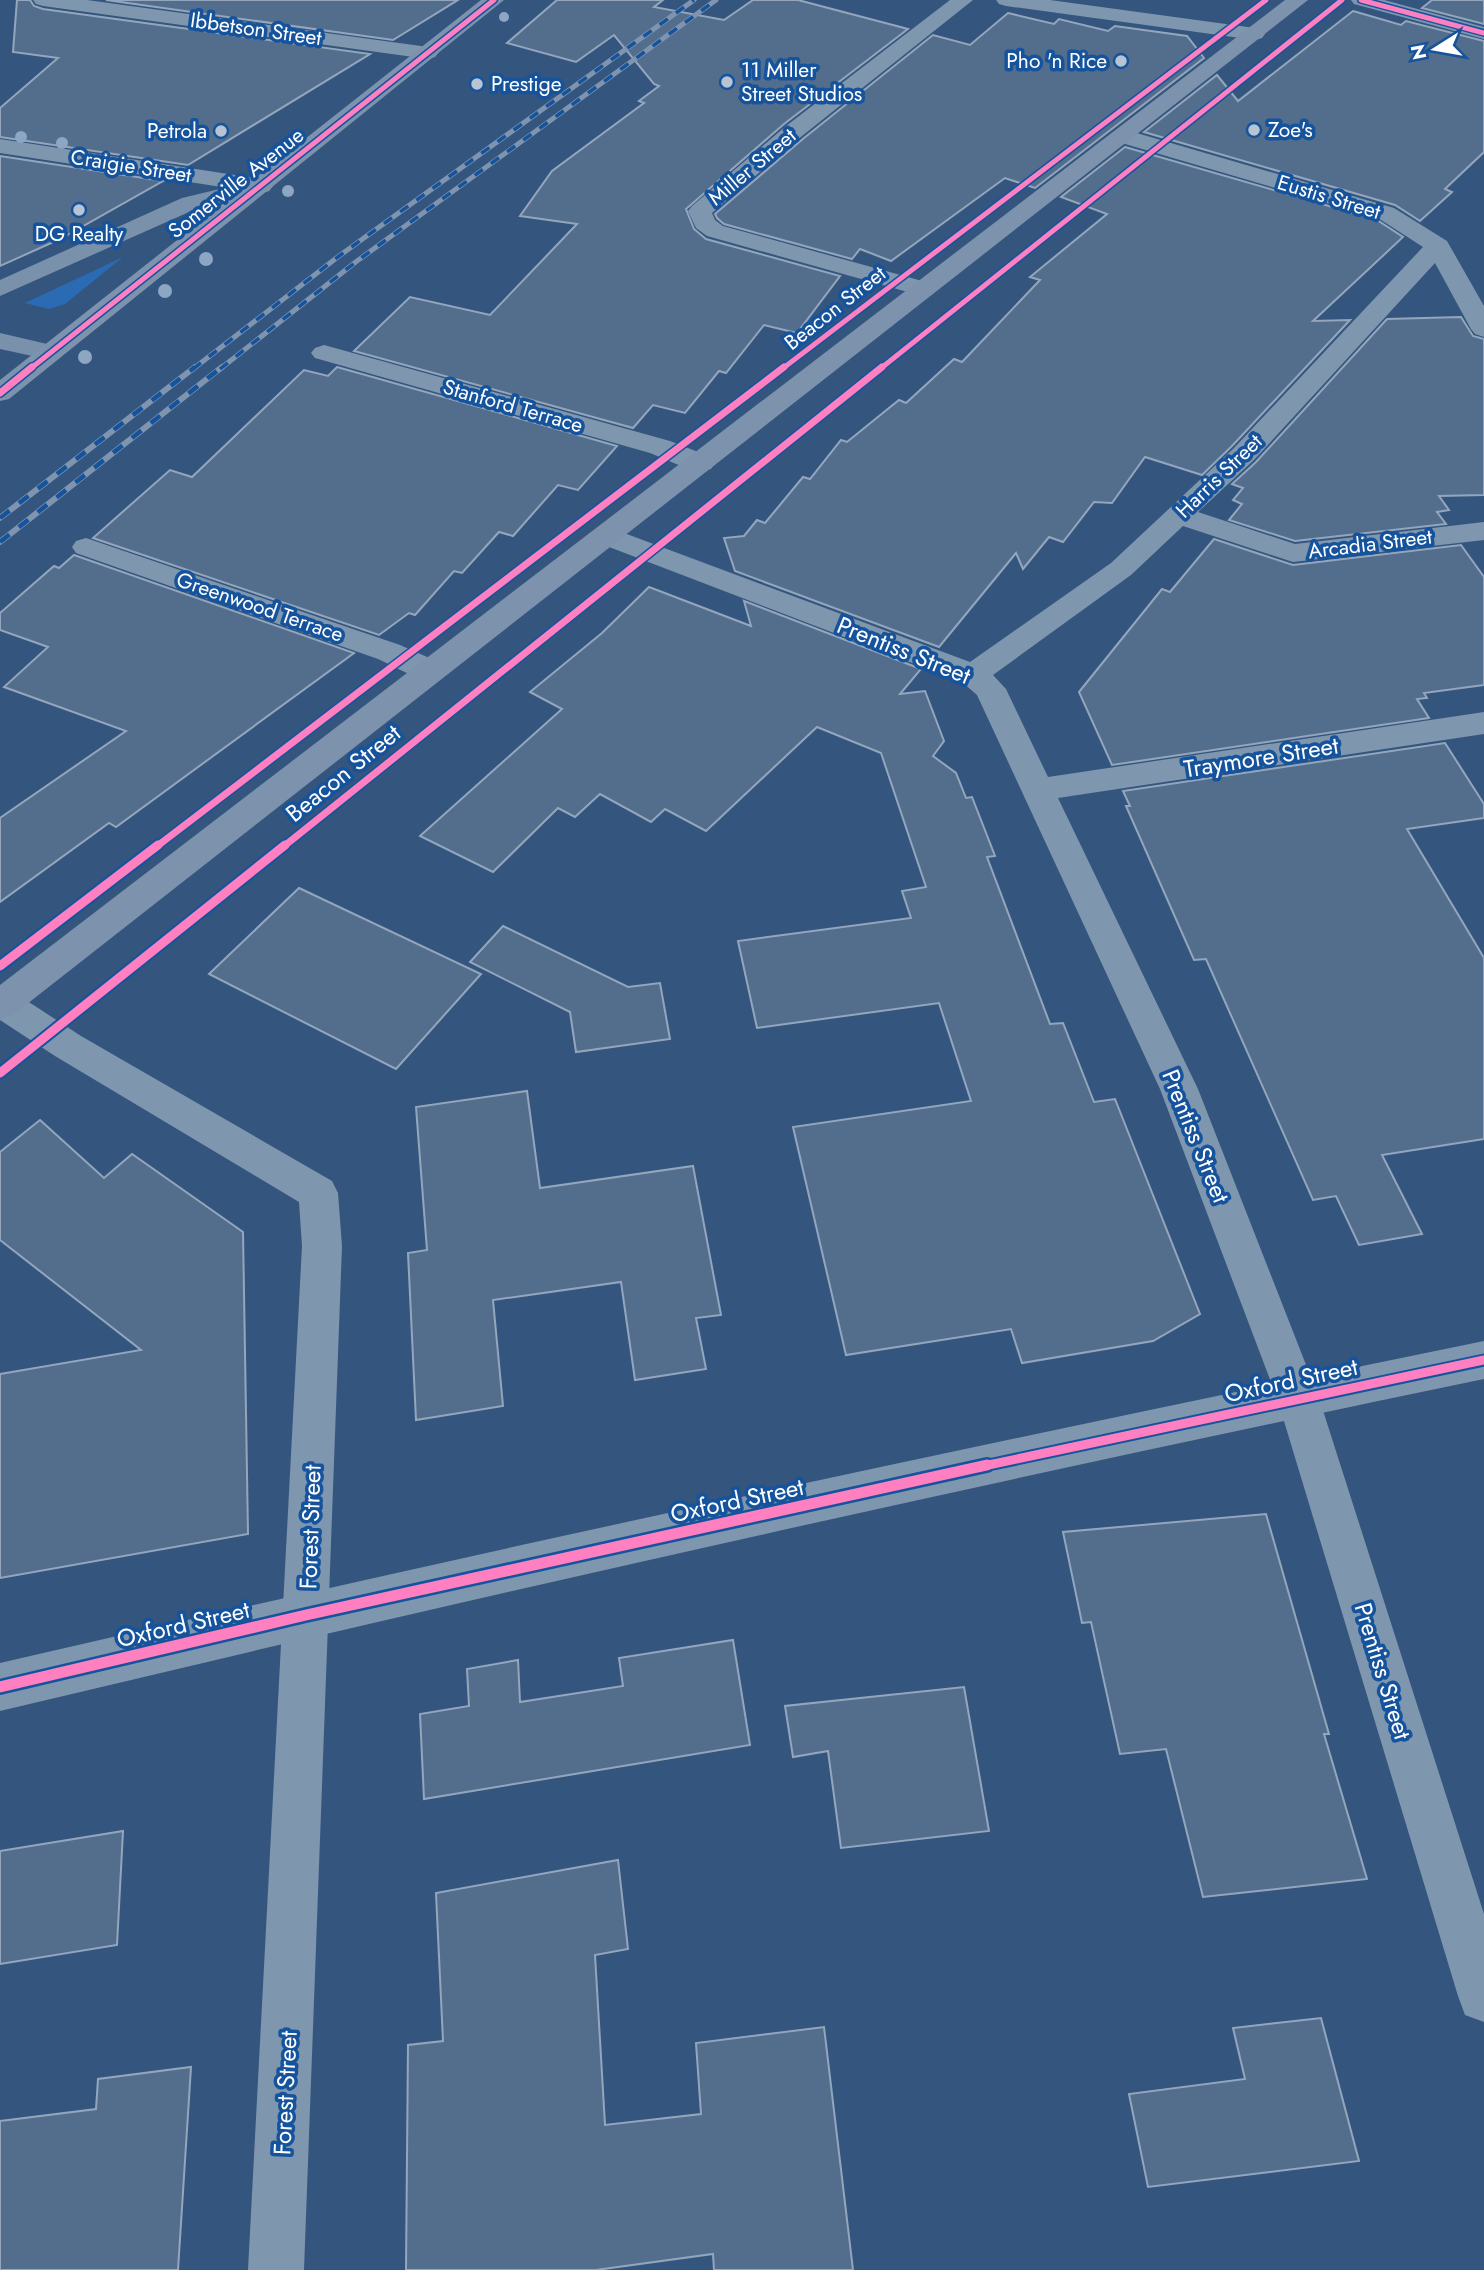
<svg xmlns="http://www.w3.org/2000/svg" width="1484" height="2270" font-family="Jost,sans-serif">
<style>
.green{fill:#2a6bb3}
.building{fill:#536e8d;stroke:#93a6bd;stroke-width:2}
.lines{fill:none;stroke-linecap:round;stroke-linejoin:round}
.minor{fill:#7f96af;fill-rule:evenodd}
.tertiary{fill:#7f96af;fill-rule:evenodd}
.secondary{fill:#7a91ac;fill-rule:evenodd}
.primary{fill:#7d93ad;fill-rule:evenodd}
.rail-far1-casing{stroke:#7f94ae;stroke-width:5}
.rail-casing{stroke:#7f94ae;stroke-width:6}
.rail-far1{stroke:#15539d;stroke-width:3.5;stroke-dasharray:10;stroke-linecap:butt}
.rail{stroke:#15539d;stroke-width:4.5;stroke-dasharray:12;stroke-linecap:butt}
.cycleway-far3-casing{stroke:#15539d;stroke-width:8}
.cycleway-far2-casing{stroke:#15539d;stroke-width:10}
.cycleway-far1-casing{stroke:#15539d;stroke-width:13}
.cycleway-casing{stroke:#15539d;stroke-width:16}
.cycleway-far3{stroke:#ff80c0;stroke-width:5}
.cycleway-far2{stroke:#ff80c0;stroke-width:7}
.cycleway-far1{stroke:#ff80c0;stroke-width:9}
.cycleway{stroke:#ff80c0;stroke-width:11}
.tree{fill:#8ca6c4}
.poi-dot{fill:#b8c4d2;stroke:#15539d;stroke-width:2.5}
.labels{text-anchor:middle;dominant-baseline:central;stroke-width:7;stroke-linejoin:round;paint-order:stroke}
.far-street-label{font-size:21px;fill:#fff;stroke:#15539d}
.far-poi-label{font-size:21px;fill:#fff;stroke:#15539d;text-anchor:start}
.street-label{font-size:24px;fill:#fff;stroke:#15539d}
</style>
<rect width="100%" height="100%" fill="#34567e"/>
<polygon class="green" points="123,257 65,304 49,309 25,303"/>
<g class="building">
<polygon points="17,0 30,0 34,6 43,9 370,54 188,165 0,137 0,108 58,58 13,52"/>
<polygon points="106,0 458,0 393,40"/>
<polygon points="557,0 663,0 654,7 724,20 753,0 798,0 908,29 784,124 686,209 694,229 706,239 840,276 797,333 764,325 726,373 719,371 685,413 653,405 633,428 354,351 410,297 490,315 577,224 520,216 552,171 644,103 639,101 659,86 654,84 614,35 576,62 507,43"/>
<polygon points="1432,0 1484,0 1484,24 1422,8"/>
<polygon points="1353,11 1401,25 1406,21 1484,41 1484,152 1445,189 1452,192 1420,221 1395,205 1144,132 1217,75 1238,101"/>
<polygon points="1008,13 1054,24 1059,19 1108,31 1115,26 1187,36 1204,58 1035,188 1005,178 891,261 860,249 852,259 724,224 717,218 715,214 804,138 933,35 970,45"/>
<polygon points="1125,147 1377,220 1403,237 1313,321 1350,320 1232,446 1202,475 1145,457 1112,503 1094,502 1063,542 1049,537 1023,569 1016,553 939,647 735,571 724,538 744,536 757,520 765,523 803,477 810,479 841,440 847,442 899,400 906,403 954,359 962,362 1040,280 1030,277 1107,214 1061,197"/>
<polygon points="0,156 163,181 60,239 0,266"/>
<polygon points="1461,317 1473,336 1484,339 1484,495 1439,496 1449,510 1437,512 1446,524 1295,541 1229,520 1242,504 1233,500 1243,488 1232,484 1256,462 1387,319"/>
<polygon points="337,367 617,446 578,490 558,485 513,536 499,532 462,573 454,571 415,615 409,613 379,635 93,538 170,470 192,477 304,370 328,376"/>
<polygon points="1214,539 1293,565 1461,545 1484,577 1484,685 1424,693 1427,698 1417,699 1429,718 1112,765 1079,692 1162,589 1170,592"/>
<polygon points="74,555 354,653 116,827 109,823 0,902 0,818 126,731 4,687 48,647 0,630 0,613 54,566 59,568"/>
<polygon points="649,587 751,626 744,601 921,669 900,694 925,691 944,741 933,756 956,773 966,798 972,797 995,856 987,857 1050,1024 1063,1023 1094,1102 1115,1099 1200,1314 1153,1341 1022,1363 1011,1329 846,1355 793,1127 971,1101 939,1003 757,1028 738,941 911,918 902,891 926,887 881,753 817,727 706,831 665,809 651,822 600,794 575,817 558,808 493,872 420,836 562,709 530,692 602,633"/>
<polygon points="1445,743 1484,804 1484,818 1407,829 1484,958 1484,1139 1382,1155 1422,1234 1359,1245 1336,1196 1313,1200 1206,959 1194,960 1126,806 1130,806 1123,791"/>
<polygon points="299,888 481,974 396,1069 209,974"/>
<polygon points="503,926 628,987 660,983 670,1039 576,1052 570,1012 470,962"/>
<polygon points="527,1091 540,1188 693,1166 721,1315 696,1318 706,1369 635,1380 621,1282 493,1300 503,1406 416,1420 408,1253 427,1250 416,1107"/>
<polygon points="40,1120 104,1178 132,1154 243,1232 248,1534 0,1578 0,1374 141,1350 0,1240 0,1152"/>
<polygon points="1266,1514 1329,1734 1324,1734 1367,1879 1203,1897 1166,1749 1120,1754 1091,1622 1082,1623 1063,1532"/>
<polygon points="733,1640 750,1745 424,1799 420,1714 469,1706 467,1669 518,1660 520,1702 623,1686 619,1658"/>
<polygon points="964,1687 989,1831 841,1848 828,1751 793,1757 785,1706"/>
<polygon points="123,1831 117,1945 0,1964 0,1851"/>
<polygon points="618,1860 628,1949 595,1955 605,2125 701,2114 696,2043 824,2027 853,2270 714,2270 713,2254 596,2270 406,2270 408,2045 443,2041 436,1893"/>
<polygon points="1321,2018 1359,2161 1148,2187 1129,2094 1245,2079 1233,2028"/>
<polygon points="191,2067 178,2270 0,2270 0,2121 96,2109 98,2079"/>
</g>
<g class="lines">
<g class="minor">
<polygon points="33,0 87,0 428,47 435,49 438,53 435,57 428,59 43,6 36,4"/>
<polygon points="950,0 973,0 802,136 712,213 715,220 723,226 933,284 936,289 933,294 924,296 915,294 707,236 696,228 688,211 692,206 786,126"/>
<polygon points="996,0 1050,0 1255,28 1262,30 1265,34 1262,38 1255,40 1006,6 999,4"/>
<polygon points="1351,0 1384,0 1484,27 1484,39 1354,4"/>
<polygon points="1123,129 1394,208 1447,241 1484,306 1484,337 1475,334 1471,329 1435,263 1254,460 1198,512 1295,544 1484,522 1484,540 1293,562 1183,526 1131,575 993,675 1006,689 1048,777 1484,712 1484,734 1058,798 1198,1089 1319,1398 1484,1914 1484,2022 1465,2015 1458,1996 1277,1398 1160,1089 977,695 962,682 596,542 592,536 596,530 606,527 616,530 970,662 1111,563 1234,448 1423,247 1378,218 1115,141 1112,136 1115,131"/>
<polygon points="0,139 261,179 269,181 273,186 269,191 261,193 0,153"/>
<path d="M 324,345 L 670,441 L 711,457 L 715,463 L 711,469 C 691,474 669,460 650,453 L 315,358 L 311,353 L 315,348 Z"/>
<path d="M 86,538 L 400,645 L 443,664 L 447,671 L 443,678 C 421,684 398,668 378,659 L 76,553 L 72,547 L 76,541 Z"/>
<polygon points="2,989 15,993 81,1036 332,1181 338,1193 342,1246 304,2270 248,2270 302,1246 299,1202 55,1056 0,1020"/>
</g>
<path class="tertiary" d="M 1484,1341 L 1484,1379 C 988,1482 493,1593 0,1711 L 0,1663 C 493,1549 988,1442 1484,1341 Z"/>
<g class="secondary">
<polygon points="261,179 269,181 273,186 269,191 198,208 0,296 0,280 182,198"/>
<polygon points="0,333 60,347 64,352 60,357 51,360 0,349"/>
</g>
<g class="primary">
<polygon points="481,0 504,0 9,399 0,401 0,380"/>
<polygon points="1285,0 1308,0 13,1015 0,1019 0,985"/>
</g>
<g class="rail-far1-casing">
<g id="rail-far1">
<polyline points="193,369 339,256 694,0"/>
<polyline points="220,369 357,261 716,0"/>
</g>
</g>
<g class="rail-casing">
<g id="rail">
<polyline points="0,518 195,367"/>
<polyline points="0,542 222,367"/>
</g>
</g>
<use href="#rail-far1" class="rail-far1"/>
<use href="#rail" class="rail"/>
<g class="cycleway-far3-casing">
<g id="cycleway-far3">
<polyline points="1361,0 1484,33"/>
<polyline points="30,369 494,0"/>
<polyline points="782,369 1266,0"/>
<polyline points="880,369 1342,0"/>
</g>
</g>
<g class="cycleway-far2-casing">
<g id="cycleway-far2">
<polyline points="0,393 32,367"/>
<polyline points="156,847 784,367"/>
<polyline points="283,847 882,367"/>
</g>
</g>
<g class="cycleway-far1-casing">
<g id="cycleway-far1">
<polyline points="0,966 158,845"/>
<polyline points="0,1073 285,845"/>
<polyline points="979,1467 1484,1360"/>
</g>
</g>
<g class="cycleway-casing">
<polyline id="cycleway" points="0,1687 306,1615 987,1465"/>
</g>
<use href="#cycleway-far3" class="cycleway-far3"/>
<use href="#cycleway-far2" class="cycleway-far2"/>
<use href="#cycleway-far1" class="cycleway-far1"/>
<use href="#cycleway" class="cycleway"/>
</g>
<g class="tree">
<circle cx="504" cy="17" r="5"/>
<circle cx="21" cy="137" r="6"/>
<circle cx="62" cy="143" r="6"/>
<circle cx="288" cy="191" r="6"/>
<circle cx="206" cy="259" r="7"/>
<circle cx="165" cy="291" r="7"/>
<circle cx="85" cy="357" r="7"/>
</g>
<g class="poi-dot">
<circle cx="1121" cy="61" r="7"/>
<circle cx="727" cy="82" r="7"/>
<circle cx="477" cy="84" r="7"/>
<circle cx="1254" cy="130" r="7"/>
<circle cx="221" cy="131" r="7"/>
<circle cx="79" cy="210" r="7"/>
</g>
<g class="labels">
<g class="far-street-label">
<text transform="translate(256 29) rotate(8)">Ibbetson Street</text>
<text transform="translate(131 166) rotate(9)">Craigie Street</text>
<text transform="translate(752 167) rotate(-40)">Miller Street</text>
<text transform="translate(236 183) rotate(-38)">Somerville Avenue</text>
<text transform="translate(1329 197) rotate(17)">Eustis Street</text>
<text transform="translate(835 308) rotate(-38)">Beacon Street</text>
<text transform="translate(513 406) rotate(16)">Stanford Terrace</text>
<text transform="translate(1219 476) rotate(-44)">Harris Street</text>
<text transform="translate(1370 544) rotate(-7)">Arcadia Street</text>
<text transform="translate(260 607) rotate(19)">Greenwood Terrace</text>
</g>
<g class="far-poi-label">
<text x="1107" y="61" text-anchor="end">Pho 'n Rice</text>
<text x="741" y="70">11 Miller<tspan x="741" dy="24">Street Studios</tspan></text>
<text x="491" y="84">Prestige</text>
<text x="1268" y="130">Zoe's</text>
<text x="207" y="131" text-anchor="end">Petrola</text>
<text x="79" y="234" text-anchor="middle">DG Realty</text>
</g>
<g class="street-label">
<text transform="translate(904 650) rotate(22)">Prentiss Street</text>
<text transform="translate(1261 757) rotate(-9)">Traymore Street</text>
<text transform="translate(343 773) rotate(-39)">Beacon Street</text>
<text transform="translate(1196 1136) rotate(68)">Prentiss Street</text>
<text transform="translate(1291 1380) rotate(-12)">Oxford Street</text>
<text transform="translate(737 1500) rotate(-12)">Oxford Street</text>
<text transform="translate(310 1527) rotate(-88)">Forest Street</text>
<text transform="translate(183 1624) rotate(-13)">Oxford Street</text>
<text transform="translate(1383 1671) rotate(73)">Prentiss Street</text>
<text transform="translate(285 2093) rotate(-87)">Forest Street</text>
</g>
</g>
<g transform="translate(1435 49) rotate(259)" stroke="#15539d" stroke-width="5" paint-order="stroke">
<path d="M0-5L12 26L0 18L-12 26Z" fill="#ffffff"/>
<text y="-10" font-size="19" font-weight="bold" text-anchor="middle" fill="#ffffff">N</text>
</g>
</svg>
